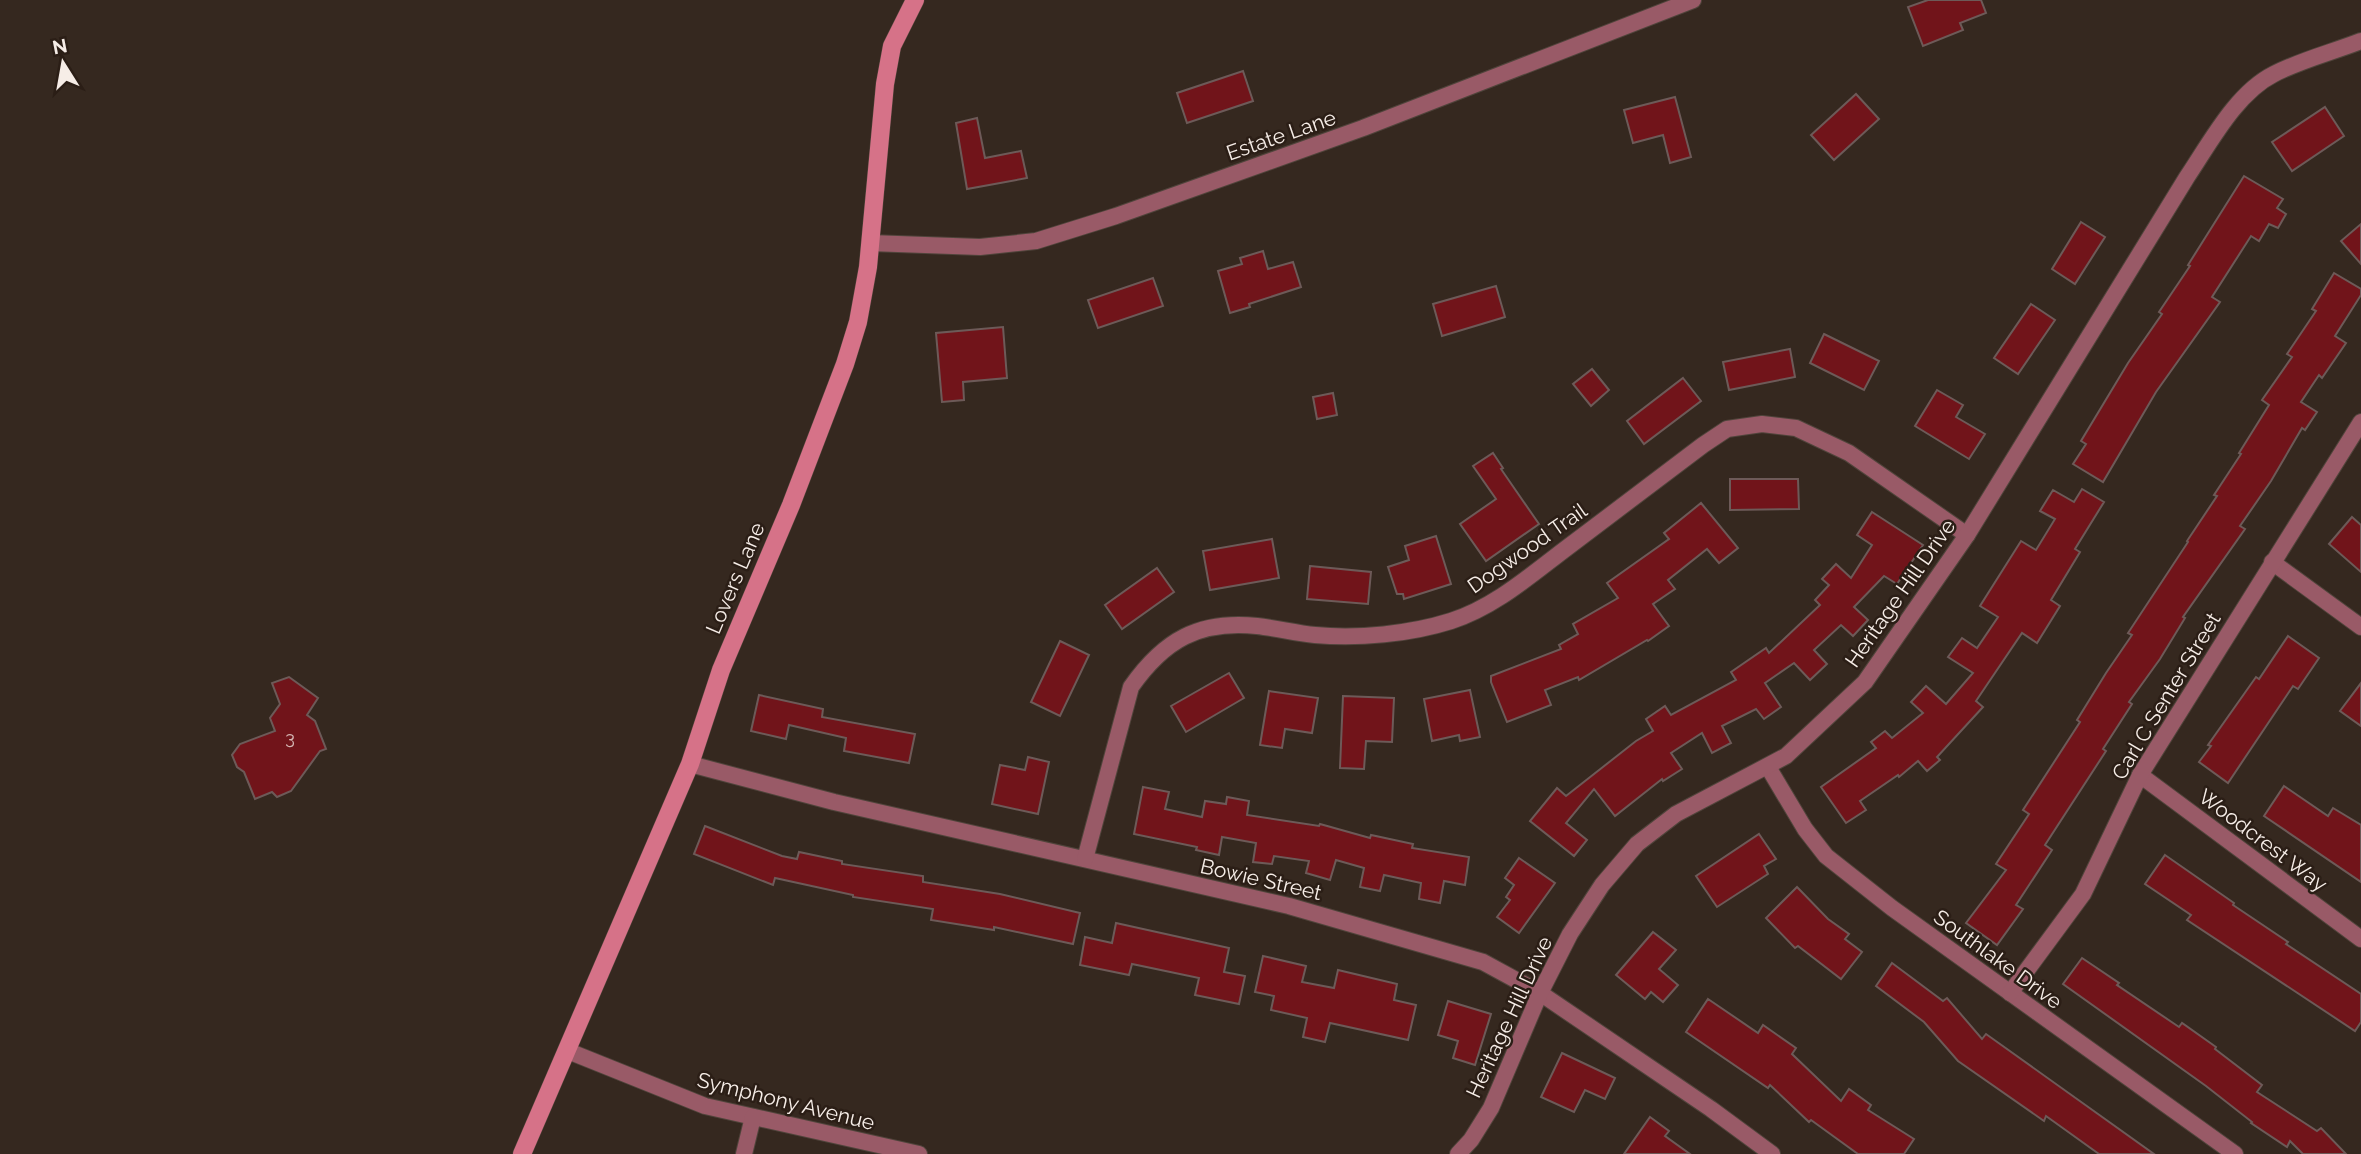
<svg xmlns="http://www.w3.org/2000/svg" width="2361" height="1154" font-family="Raleway,sans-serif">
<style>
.building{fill:#71141a;stroke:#6d5a58;stroke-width:2}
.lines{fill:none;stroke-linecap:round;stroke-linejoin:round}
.street-casing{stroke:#50443b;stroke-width:18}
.secondary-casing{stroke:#50443b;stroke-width:19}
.street{stroke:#995a67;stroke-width:16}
.secondary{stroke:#d67288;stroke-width:18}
.labels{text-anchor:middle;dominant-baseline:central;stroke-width:5;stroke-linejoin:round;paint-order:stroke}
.number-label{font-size:18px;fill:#d5b7b4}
.street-label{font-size:21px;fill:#f6ede7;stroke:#2b1e16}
</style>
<rect width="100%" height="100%" fill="#35281f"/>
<g class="building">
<polygon points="1928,0 1981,0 1986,13 1960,23 1963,30 1923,46 1908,7"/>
<polygon points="1243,71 1253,101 1187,123 1177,93"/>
<polygon points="1856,94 1879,119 1834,160 1811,135"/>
<polygon points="1675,97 1691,157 1670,163 1663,135 1633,143 1624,110"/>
<polygon points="2325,107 2344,136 2292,171 2272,142"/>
<polygon points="977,118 985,158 1021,151 1027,178 967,189 956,123"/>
<polygon points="2244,176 2283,199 2277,208 2286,214 2278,228 2269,224 2259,241 2251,236 2212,297 2220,302 2156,392 2103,482 2073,464 2086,444 2081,441 2128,363 2162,314 2159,312 2190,266 2188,265"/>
<polygon points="2081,222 2105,237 2075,284 2052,269"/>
<polygon points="2361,224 2361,264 2341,241"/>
<polygon points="1263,251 1268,269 1293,262 1301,287 1249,304 1250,307 1230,313 1218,271 1242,264 1240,258"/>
<polygon points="2334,273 2361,289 2361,295 2335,336 2346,343 2322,378 2319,375 2301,402 2317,412 2305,430 2302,428 2271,481 2240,526 2245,529 2183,617 2185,618 2160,659 2129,702 2132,704 2103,749 2106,751 2045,845 2052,850 2016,905 2023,909 1997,945 1966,923 2006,870 1996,864 2029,814 2023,810 2080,722 2077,720 2106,673 2132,635 2128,633 2188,542 2187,541 2217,496 2214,495 2241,454 2239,453 2269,405 2262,400 2292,357 2287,354 2316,311 2312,309"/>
<polygon points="1153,278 1163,306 1098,328 1088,300"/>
<polygon points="1496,286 1505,317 1442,336 1433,304"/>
<polygon points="2031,304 2055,320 2018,374 1994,358"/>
<polygon points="1003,327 1007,378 963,382 964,400 942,402 936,333"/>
<polygon points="1824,334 1879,361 1864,390 1810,363"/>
<polygon points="1790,349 1795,377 1729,390 1723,362"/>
<polygon points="1592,369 1609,390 1591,406 1573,384"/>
<polygon points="1683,378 1701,401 1644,444 1627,421"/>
<polygon points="1937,390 1963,405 1956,417 1985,434 1969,459 1915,426"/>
<polygon points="1333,393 1337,415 1317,419 1313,397"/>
<polygon points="1493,453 1503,468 1501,469 1539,524 1486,561 1460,524 1496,499 1473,466"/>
<polygon points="1730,479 1798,479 1799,509 1730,510"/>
<polygon points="2082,489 2104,502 2075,549 2080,552 2051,600 2060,606 2037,643 2022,633 1976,701 1983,707 1937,757 1940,760 1927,771 1918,761 1899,777 1898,775 1860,801 1866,810 1846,823 1821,787 1876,748 1871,742 1885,731 1892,738 1923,713 1911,702 1926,686 1946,704 1973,673 1948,657 1962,638 1977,648 1998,617 1980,606 2021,541 2036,550 2055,519 2040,511 2053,490 2074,502"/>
<polygon points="1701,503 1738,548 1719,563 1707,549 1668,580 1675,589 1653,604 1669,626 1648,641 1647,640 1579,680 1578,677 1545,690 1551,705 1507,722 1491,682 1491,676 1561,649 1559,645 1578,634 1573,624 1618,598 1607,583 1669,539 1664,533"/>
<polygon points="1872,512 1923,545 1897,584 1884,576 1854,607 1868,620 1853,636 1841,625 1814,650 1827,664 1810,680 1794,663 1765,683 1781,707 1764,719 1756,709 1722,726 1731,743 1712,753 1702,733 1671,753 1682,769 1663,781 1662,779 1615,816 1594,789 1566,823 1587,840 1574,856 1530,821 1557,788 1566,796 1636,741 1653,731 1646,719 1665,706 1671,715 1736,680 1731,672 1766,648 1769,653 1820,605 1815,600 1829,585 1822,579 1836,564 1851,578 1872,545 1857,535"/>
<polygon points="2352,517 2361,525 2361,572 2329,544"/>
<polygon points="1436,536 1451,584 1404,599 1403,594 1397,594 1388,567 1409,560 1405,546"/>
<polygon points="1272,539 1279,578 1210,590 1203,551"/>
<polygon points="1310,566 1371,572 1368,604 1307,599"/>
<polygon points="1157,568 1174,592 1122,629 1105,605"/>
<polygon points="2288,636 2319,658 2298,689 2293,686 2228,783 2199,762 2211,746 2208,745 2256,677 2259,679"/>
<polygon points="1060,641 1089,655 1060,716 1031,702"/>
<polygon points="1229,673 1244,698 1186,732 1171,706"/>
<polygon points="289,677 318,698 307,715 315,721 326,749 320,751 291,791 277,797 272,792 255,799 244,772 237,767 232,755 240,744 275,731 270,718 280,704 272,683"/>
<polygon points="2361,683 2361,726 2340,711"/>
<polygon points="1470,690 1480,737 1460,741 1459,735 1432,741 1424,699"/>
<polygon points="1269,691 1318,698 1312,733 1285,729 1282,748 1260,745"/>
<polygon points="759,695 823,709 822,717 915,734 909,763 844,751 846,738 789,725 786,739 751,731"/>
<polygon points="1343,696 1394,698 1392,742 1366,741 1364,769 1340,768"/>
<polygon points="1028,757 1049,762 1038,814 992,804 1000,765 1025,770"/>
<polygon points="2284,786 2328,816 2333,808 2361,825 2361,882 2264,816"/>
<polygon points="1143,787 1169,792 1165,809 1202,817 1205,801 1226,804 1227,797 1249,801 1247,815 1319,826 1320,824 1370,838 1371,835 1413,844 1412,848 1469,857 1465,885 1444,881 1440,903 1419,899 1421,883 1384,875 1380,891 1360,887 1364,868 1336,860 1330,880 1306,873 1309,861 1274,856 1272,864 1253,862 1256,843 1222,837 1219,855 1196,850 1197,847 1134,834"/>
<polygon points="705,826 782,856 797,859 799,852 842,861 842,864 923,876 923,882 1000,894 1080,913 1073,944 994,927 994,930 931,920 933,909 853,897 853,895 775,878 773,885 694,854"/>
<polygon points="1759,834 1776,859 1764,866 1768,874 1717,907 1696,876"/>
<polygon points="2165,855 2234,903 2233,905 2288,942 2286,944 2361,994 2361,1022 2355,1031 2187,920 2191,915 2145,884"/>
<polygon points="1519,858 1555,883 1519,933 1497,917 1510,900 1506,897 1514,885 1505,878"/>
<polygon points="1797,887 1828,919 1849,934 1845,939 1862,952 1841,979 1798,946 1795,948 1766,918"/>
<polygon points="1116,923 1229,948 1224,972 1245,976 1239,1004 1195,995 1199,978 1132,964 1129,975 1080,965 1085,937 1112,943"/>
<polygon points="1653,932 1676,950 1659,969 1678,985 1663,1002 1651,992 1645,999 1616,975"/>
<polygon points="1263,956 1306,966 1302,982 1334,988 1338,970 1397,984 1394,1000 1416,1005 1408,1040 1330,1023 1325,1042 1303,1037 1307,1018 1271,1010 1274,996 1255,992"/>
<polygon points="2082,958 2119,983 2117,985 2179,1027 2182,1023 2216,1047 2215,1049 2262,1085 2257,1092 2317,1131 2321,1128 2346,1154 2303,1154 2290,1141 2287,1147 2251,1123 2252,1122 2206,1086 2063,984"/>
<polygon points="1892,963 1943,1001 1947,998 1982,1039 1986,1034 2154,1154 2099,1154 2046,1116 2044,1121 1958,1061 1924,1022 1876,986"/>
<polygon points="1708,999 1758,1033 1763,1025 1796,1048 1792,1054 1841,1101 1849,1089 1871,1105 1868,1110 1914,1139 1904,1154 1858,1154 1811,1120 1809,1122 1770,1085 1768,1088 1686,1032"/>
<polygon points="1448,1001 1491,1014 1475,1065 1453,1058 1458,1041 1438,1035"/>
<polygon points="1562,1053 1615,1078 1605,1099 1585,1090 1574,1112 1541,1097"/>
<polygon points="1650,1117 1669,1131 1665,1136 1690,1154 1624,1154"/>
</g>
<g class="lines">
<g class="street-casing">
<g id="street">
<polyline points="870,243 980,247 1036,241 1116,216 1363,128 1693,0"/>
<polyline points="2272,562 2361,627"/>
<polyline points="690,764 834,802 1289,906 1483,962 1540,993 1711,1109 1772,1154"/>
<polyline points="1768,767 1805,829 1826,856 1892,908 2235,1154"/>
<polyline points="2140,775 2361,939"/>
<path d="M 1085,859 L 1131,687 C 1164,640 1199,620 1257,626 C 1276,628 1295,633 1315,635 C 1358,639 1410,634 1451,621 C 1495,607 1532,574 1568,547 C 1613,513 1658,479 1703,445 L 1727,429 L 1762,424 L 1796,428 L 1849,453 L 1967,535"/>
<polyline points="2010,993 2083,894 2140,775 2361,422"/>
<polyline points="568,1051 705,1106 919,1154"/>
<polyline points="744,1154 753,1117"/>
<path d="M 1458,1154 L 1471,1140 L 1491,1108 L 1540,993 L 1570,934 L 1602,885 L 1637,844 L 1676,814 L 1786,756 L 1865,682 L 1967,535 L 2187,177 C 2210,143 2236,93 2274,74 C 2301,60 2333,52 2361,41"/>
</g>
</g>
<g class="secondary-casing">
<polyline id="secondary" points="522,1154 690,764 721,670 791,505 845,364 858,322 868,267 885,84 892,46 915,0"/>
</g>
<use href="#street" class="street"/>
<use href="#secondary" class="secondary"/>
</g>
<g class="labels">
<g class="number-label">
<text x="290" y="737">3</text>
</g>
<g class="street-label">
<text transform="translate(1281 135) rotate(-19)">Estate Lane</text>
<text transform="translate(1527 548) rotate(-35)">Dogwood Trail</text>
<text transform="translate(735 578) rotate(-67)">Lovers Lane</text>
<text transform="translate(1900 593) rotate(-55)">Heritage Hill Drive</text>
<text transform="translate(2166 696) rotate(-59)">Carl C Senter Street</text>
<text transform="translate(2263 840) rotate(37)">Woodcrest Way</text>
<text transform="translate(1261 879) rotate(13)">Bowie Street</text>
<text transform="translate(1998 959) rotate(36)">Southlake Drive</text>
<text transform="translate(1509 1017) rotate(-65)">Heritage Hill Drive</text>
<text transform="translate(786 1101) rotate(14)">Symphony Avenue</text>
</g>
</g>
<g transform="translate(63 63) rotate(349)" stroke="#2b1e16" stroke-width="5" paint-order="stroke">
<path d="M0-5L12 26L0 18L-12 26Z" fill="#f6ede7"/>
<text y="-10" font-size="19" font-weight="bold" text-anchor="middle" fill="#f6ede7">N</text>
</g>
</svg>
